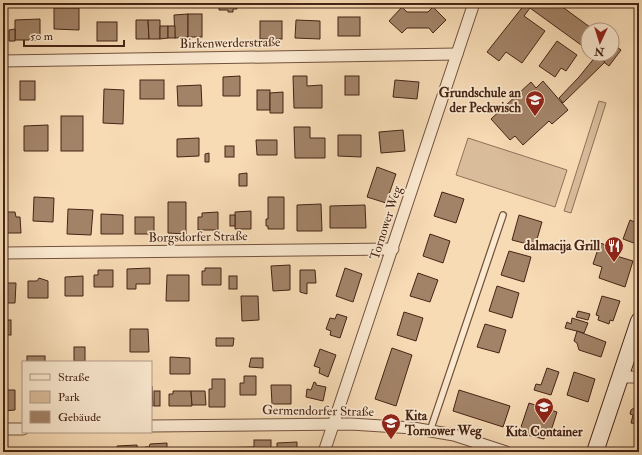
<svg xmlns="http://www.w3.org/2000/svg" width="642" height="455" font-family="'IM FELL Double Pica',serif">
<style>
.green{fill:#d9bc9a;stroke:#907058}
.building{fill:#a38368;stroke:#472415}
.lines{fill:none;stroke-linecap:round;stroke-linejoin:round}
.service-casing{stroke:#73523d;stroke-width:8}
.minor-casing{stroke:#73523d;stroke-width:13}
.secondary-casing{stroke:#472415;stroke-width:18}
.service{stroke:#fae8cf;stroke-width:5.5}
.minor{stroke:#fae8cf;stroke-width:11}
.secondary{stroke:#fae8cf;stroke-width:16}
.labels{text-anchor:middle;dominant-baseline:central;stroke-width:3.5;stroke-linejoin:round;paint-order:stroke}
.street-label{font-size:13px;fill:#472415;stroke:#fae8cf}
.poi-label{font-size:13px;font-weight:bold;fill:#472415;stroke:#fae8cf;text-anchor:end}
</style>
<rect width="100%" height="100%" fill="#f7dbb5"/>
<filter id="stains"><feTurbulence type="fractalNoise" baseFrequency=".005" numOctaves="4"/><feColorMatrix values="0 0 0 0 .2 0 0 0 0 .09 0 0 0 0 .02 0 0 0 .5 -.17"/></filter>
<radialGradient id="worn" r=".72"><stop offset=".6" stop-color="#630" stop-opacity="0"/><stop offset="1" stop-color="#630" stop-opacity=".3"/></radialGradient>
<g class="green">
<polygon points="599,101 606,103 571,213 564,211"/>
<polygon points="468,138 567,170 555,207 456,175"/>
</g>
<g class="building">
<polygon points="219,3 237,3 237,9 233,9 233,12 228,12 228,10 219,10"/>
<polygon points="523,3 557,3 594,30 588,30 588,50 530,8 524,16 545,31 522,63 506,52 499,61 487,52 525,4"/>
<polygon points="402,7 407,12 428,12 433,7 446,20 433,33 429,28 407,28 402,33 389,21"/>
<polygon points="54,8 79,8 79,30 54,29"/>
<polygon points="188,14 188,37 175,38 174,15"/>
<rect x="188" y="14" width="14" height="23"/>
<rect x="338" y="17" width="22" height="19"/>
<polygon points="40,19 40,40 15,40 15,20"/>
<polygon points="136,20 148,20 149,39 136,39"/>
<polygon points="148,20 160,20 160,39 149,39"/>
<polygon points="296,20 320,21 320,39 295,38"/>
<rect x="260" y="21" width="22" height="18"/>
<rect x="97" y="22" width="20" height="19"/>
<polygon points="160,26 168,26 168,38 160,39"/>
<rect x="168" y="26" width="7" height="12"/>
<polygon points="15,29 15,41 9,41 9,30"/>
<polygon points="557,41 577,55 566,71 561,68 555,77 539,66"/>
<polygon points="612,43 621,50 609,66 593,54 612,54"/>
<polygon points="596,56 605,62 563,103 559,98 579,77"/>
<polygon points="240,76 240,96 223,96 223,77"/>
<polygon points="293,76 307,76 307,86 322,85 322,108 294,108"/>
<rect x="345" y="76" width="14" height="19"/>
<rect x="140" y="80" width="24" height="19"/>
<polygon points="395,80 419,82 417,99 393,97"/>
<rect x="20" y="81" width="15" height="19"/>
<polygon points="543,81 568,110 552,124 549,121 523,145 515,136 510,140 491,119 531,82 536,88"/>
<polygon points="201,85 202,106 178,106 177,86"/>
<polygon points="104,89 124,90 123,124 103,123"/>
<rect x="257" y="90" width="13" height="20"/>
<polygon points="283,92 283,113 270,113 270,93"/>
<rect x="61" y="116" width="22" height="35"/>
<rect x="3" y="124" width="2" height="28"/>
<polygon points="48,125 48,151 24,151 24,126"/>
<polygon points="294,127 310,127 310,138 325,138 325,158 295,158"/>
<polygon points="403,130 405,151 381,153 379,132"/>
<polygon points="338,135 361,135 361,157 338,156"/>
<polygon points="199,138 199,156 177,157 177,139"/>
<polygon points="256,140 277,140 277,155 257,155"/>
<rect x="225" y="146" width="9" height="11"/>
<polygon points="209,153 209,162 205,162 205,154"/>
<polygon points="377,167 396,174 386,203 367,197"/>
<polygon points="247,173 247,186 239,186 239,174"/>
<polygon points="442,192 464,199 456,223 434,216"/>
<polygon points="34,197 54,198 53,222 33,221"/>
<polygon points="268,197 284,197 284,229 268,229 268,226 266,226 266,219 268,219"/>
<polygon points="168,202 186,202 186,234 168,233"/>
<polygon points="321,204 322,231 297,231 297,205"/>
<polygon points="365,205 366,228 330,228 330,206"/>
<polygon points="68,209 93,210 91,235 67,234"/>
<polygon points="251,211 251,229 235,229 235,212"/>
<polygon points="4,212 15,212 16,217 20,217 21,233 4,233"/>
<polygon points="218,212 218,230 198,230 198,217 202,217 202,213"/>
<polygon points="101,214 123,215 123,234 101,234"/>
<rect x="230" y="215" width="5" height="11"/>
<polygon points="519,215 542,222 535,246 512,240"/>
<rect x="135" y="217" width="19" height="17"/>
<polygon points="630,220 639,224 639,245 623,239"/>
<polygon points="430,234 450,241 443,263 423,256"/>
<polygon points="600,243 612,247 610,254 633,261 625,287 599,278 602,267 593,264"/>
<polygon points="509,251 531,257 524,282 501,275"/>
<polygon points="290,265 290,290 273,291 271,266"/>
<polygon points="150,268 150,284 136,284 136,289 127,289 127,269"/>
<polygon points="205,268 221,268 221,285 202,285 202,271 205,271"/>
<polygon points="345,268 362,274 353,302 336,296"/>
<polygon points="98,270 113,270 113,287 94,287 94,275 98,275"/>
<polygon points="300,270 315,270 316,283 307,283 307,294 300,292"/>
<polygon points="418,273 438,280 430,302 410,296"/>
<polygon points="167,275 189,275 189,301 166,301"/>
<polygon points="83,276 83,296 65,296 65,277"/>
<rect x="229" y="276" width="8" height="13"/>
<polygon points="39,278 48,281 48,298 28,298 28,281 37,281"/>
<polygon points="3,283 16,283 15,303 3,303"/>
<polygon points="497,286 519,293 512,318 489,311"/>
<polygon points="241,296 258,296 259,320 242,321"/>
<polygon points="602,296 620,301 613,321 610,320 609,324 598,320 599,316 596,315"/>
<polygon points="578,311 590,314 588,320 576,317"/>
<polygon points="404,312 423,318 416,341 397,335"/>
<polygon points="337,314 347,317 340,338 330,335 331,331 326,329 330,318 335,319"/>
<polygon points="572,318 588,323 584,333 565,328 567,322 571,324"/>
<rect x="3" y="320" width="8" height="15"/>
<polygon points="485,324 506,330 499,353 477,347"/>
<polygon points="130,329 148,329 149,352 130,352"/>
<polygon points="577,331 606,342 601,357 579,350 577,343 574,341"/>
<polygon points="216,338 234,338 233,346 216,346"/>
<rect x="74" y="347" width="11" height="14"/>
<polygon points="392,348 412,355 396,406 375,399"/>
<polygon points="320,349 336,355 328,377 319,373 320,368 314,366"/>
<rect x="27" y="356" width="18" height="6"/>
<polygon points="170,357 190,358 190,374 170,374"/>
<polygon points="251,358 263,358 263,368 249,367"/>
<polygon points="547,368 559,372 551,395 534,390 536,384 541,385"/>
<polygon points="574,372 595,379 588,402 567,395"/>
<polygon points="244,376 256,376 256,395 240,395 240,383 244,383"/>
<polygon points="212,379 225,379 225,407 209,407 209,389 212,389"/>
<polygon points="314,382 316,383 316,385 326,387 323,401 306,397 307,389 311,390"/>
<polygon points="271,385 291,385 291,404 272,404"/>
<polygon points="151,386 152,386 153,406 151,406"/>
<polygon points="3,390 15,390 15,410 3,411"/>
<polygon points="459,390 510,406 503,427 453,411"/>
<rect x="154" y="391" width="6" height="15"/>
<polygon points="173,391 191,391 192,406 169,406 169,394 173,394"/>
<polygon points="191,391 205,391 206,405 192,405"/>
<polygon points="529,403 557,412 551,431 547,430 544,439 519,433"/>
<polygon points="634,408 639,408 639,429 639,424 631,423 633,415 630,414 631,410"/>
<rect x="254" y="440" width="17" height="12"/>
<polygon points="297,442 297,452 277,452 277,443"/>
<polygon points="167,443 167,452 145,452 145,447 149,447 150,444"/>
<polygon points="137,445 138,452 117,452 117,446"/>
<polygon points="254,447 254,452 215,452 215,448"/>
<polygon points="64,448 64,452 40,452 40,449"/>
<rect x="623" y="449" width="16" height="3"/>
<rect x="5" y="450" width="22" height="2"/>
</g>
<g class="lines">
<g class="service-casing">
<polyline id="service" points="430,431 503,215"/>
</g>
<g class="minor-casing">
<g id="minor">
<polyline points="3,61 457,54"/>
<polyline points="3,253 393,249"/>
<polyline points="620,377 639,377"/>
<polyline points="151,426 351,424 413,428 454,435 506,452"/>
<polyline points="3,429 23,429"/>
<polyline points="324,452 474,3"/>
</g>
</g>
<g class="secondary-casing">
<polyline id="secondary" points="595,452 639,321"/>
</g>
<use href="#service" class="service"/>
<use href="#minor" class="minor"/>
<use href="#secondary" class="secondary"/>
</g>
<defs>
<g id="school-pin" transform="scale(1)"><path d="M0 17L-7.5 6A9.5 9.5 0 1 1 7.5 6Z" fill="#8f2418" stroke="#fae8cf"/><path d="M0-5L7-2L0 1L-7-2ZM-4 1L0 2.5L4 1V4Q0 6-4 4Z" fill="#fff"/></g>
<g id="restaurant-pin" transform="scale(1)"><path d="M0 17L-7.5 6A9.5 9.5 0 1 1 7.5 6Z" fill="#8f2418" stroke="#fae8cf"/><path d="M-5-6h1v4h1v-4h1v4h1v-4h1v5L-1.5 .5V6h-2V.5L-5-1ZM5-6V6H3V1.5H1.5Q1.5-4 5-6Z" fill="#fff"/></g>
</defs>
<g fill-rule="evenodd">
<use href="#school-pin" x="535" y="100"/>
<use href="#restaurant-pin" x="614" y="246"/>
<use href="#school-pin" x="544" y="407"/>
<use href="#school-pin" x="391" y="423"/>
</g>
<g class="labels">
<g class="street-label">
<text transform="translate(230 43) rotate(-1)">Birkenwerderstraße</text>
<text transform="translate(386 223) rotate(-72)">Tornower Weg</text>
<text transform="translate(198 237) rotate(-1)">Borgsdorfer Straße</text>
<text transform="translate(318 411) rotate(1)">Germendorfer Straße</text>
</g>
<g class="poi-label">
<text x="521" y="93">Grundschule an<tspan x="521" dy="15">der Peckwisch</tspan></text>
<text x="600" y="246">dalmacija Grill</text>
<text x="405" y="416" text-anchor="start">Kita<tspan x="405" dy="15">Tornower Weg</tspan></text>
<text x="544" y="432" text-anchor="middle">Kita Container</text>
</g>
</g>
<rect width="642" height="455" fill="none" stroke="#f7dbb5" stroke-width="16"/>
<rect x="4" y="4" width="634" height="447" fill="none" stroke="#472415" stroke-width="2"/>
<rect x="8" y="8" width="626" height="439" fill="none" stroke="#472415"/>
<rect x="22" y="361" width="130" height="72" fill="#fae8cf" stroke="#b29a85"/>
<rect x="30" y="374" width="20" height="6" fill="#fae8cf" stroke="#b29a85"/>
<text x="58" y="381" font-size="12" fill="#472415">Straße</text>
<rect x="30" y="391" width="20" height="12" fill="#d9bc9a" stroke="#b29a85"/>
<text x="58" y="401" font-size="12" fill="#472415">Park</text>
<rect x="30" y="411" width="20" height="12" fill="#a38368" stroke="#b29a85"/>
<text x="58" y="421" font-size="12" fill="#472415">Gebäude</text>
<g transform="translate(600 42) rotate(184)"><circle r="19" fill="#fae8cf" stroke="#b29a85"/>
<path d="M0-3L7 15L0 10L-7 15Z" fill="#8f2418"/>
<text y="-6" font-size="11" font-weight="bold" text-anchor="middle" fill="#472415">N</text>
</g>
<path d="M24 40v6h100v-6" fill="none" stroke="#472415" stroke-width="2"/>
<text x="30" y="40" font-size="12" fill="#472415" stroke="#fae8cf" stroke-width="3" paint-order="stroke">50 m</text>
<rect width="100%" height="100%" filter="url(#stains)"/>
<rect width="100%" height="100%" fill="url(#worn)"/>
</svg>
